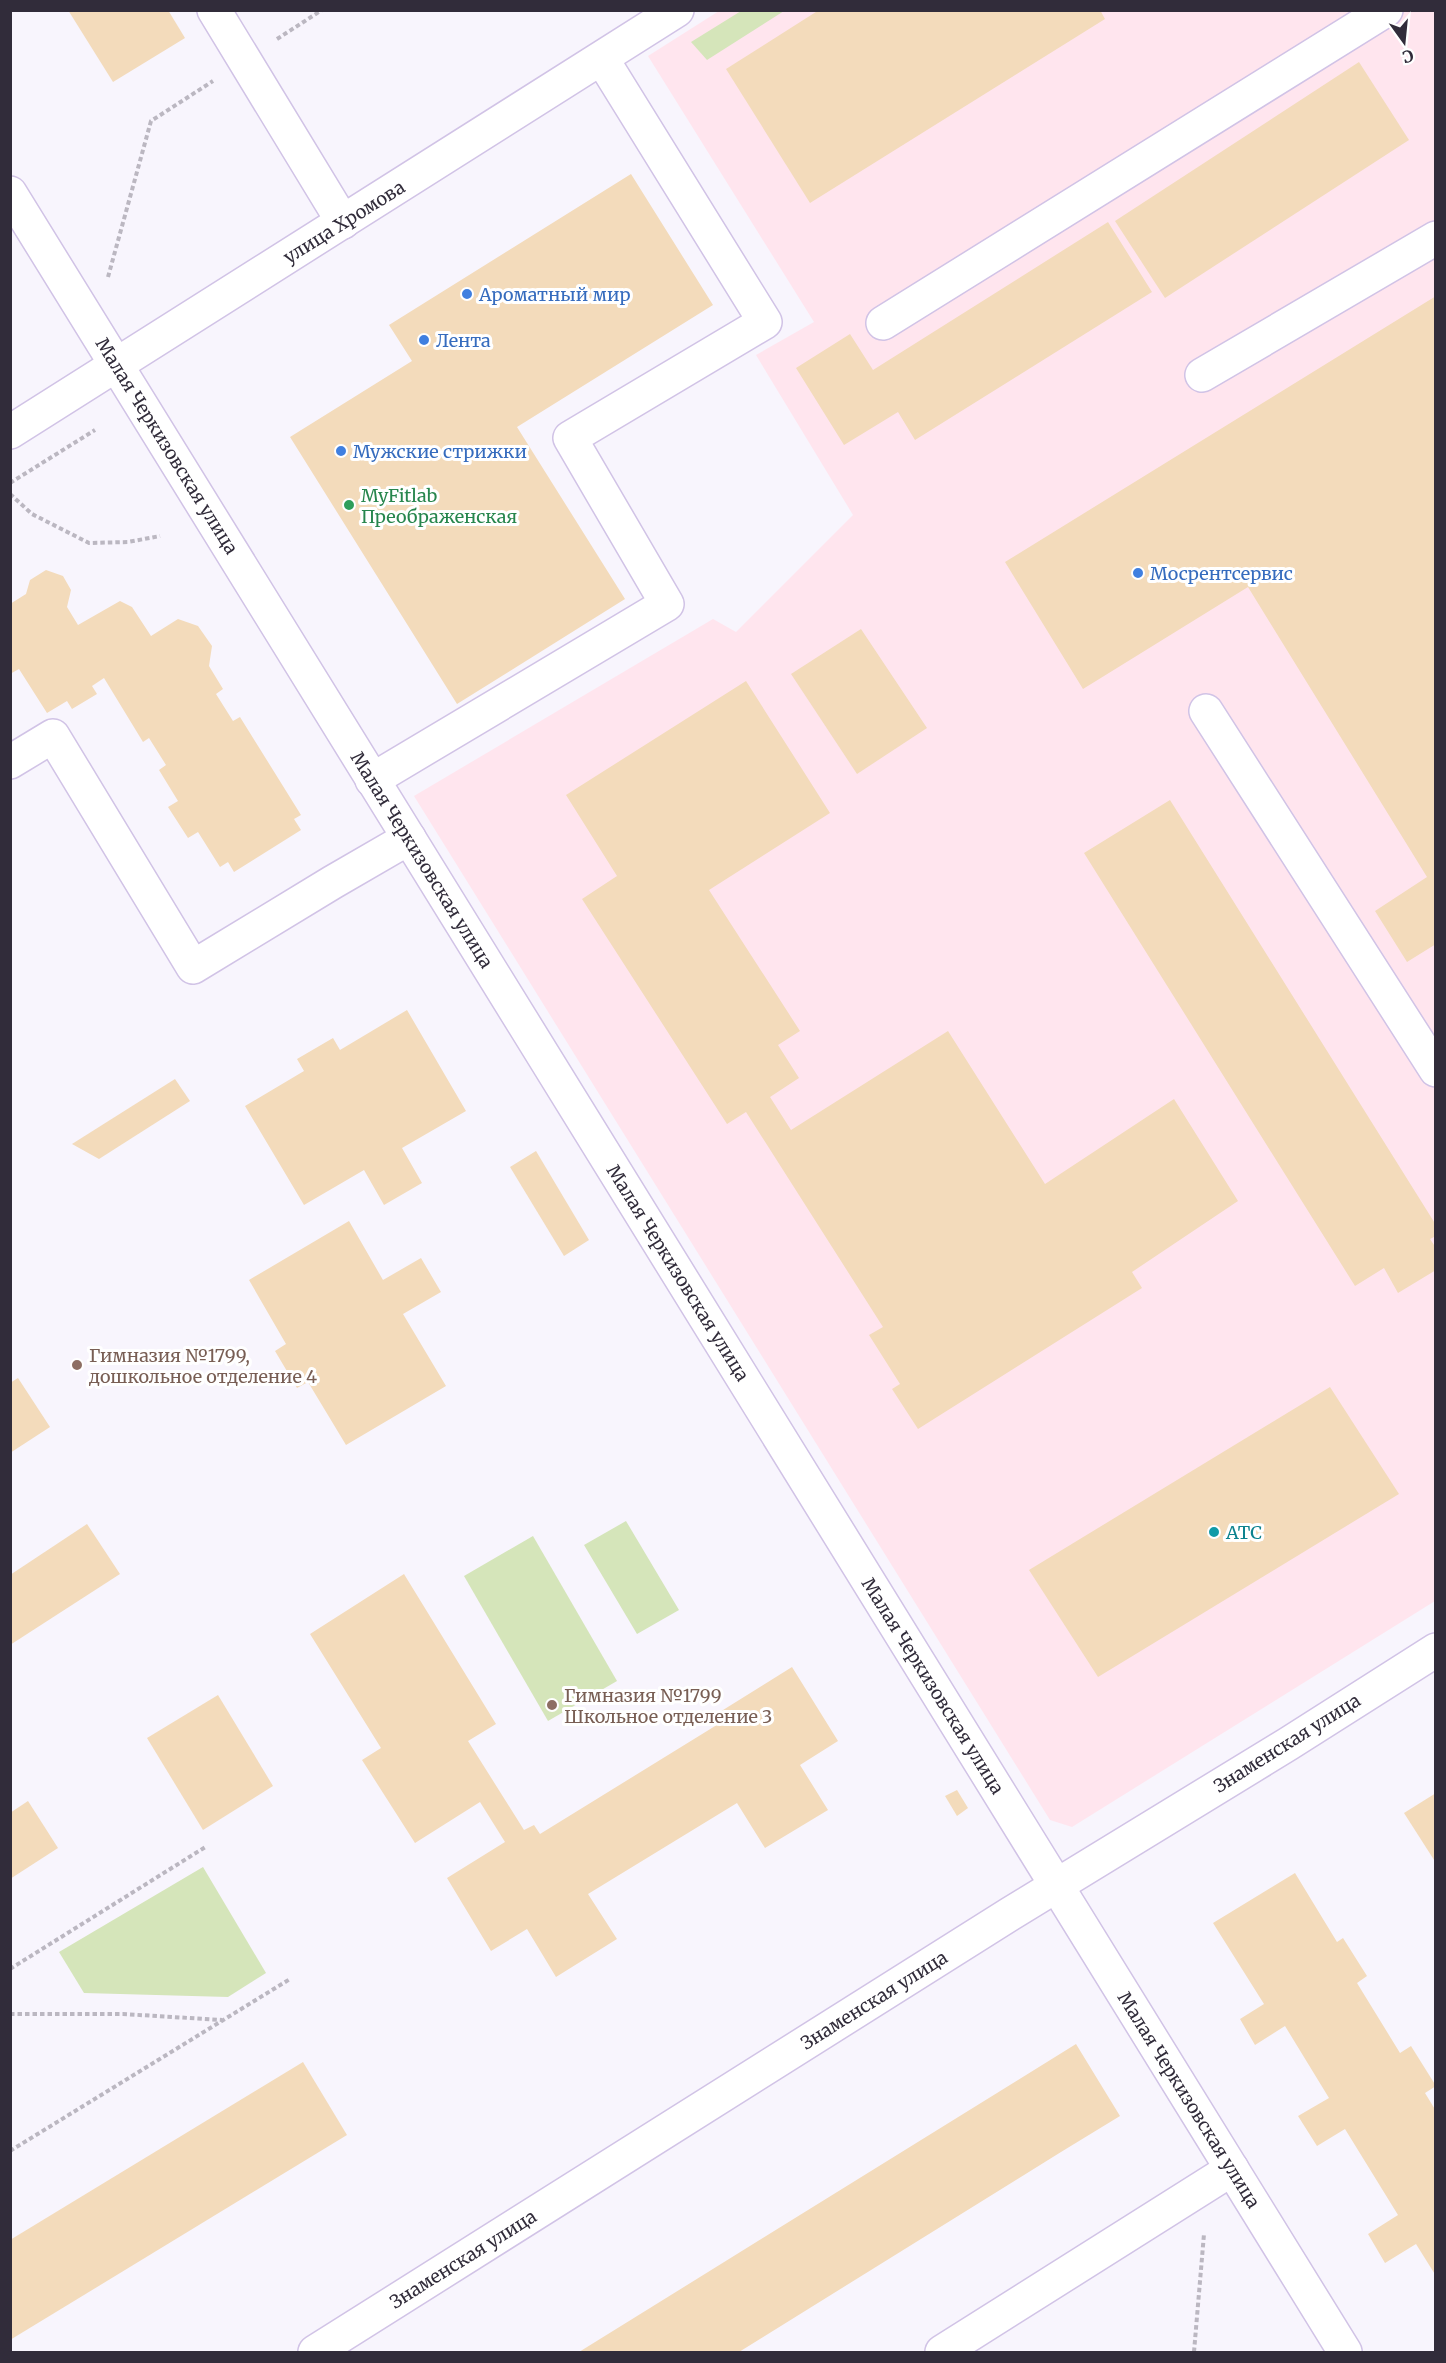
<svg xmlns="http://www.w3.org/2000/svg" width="1446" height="2363" font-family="Merriweather,serif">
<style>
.commercial{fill:#ffe5ee}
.green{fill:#d5e5ba}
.building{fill:#f3dbbb}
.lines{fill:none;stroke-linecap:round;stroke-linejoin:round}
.minor-casing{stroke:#d1c3e6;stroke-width:36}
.path{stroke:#bbb7c1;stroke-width:4;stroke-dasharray:4.5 3;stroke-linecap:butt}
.minor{stroke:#fff;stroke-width:33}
.shop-dot{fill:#3f7fe0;stroke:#fff;stroke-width:2}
.leisure-dot{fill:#2e9e5b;stroke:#fff;stroke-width:2}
.education-dot{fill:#8d6e63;stroke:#fff;stroke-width:2}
.culture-dot{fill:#0f9aa8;stroke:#fff;stroke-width:2}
.labels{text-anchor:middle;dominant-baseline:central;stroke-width:6;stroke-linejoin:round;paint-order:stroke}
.street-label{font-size:18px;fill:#312c3a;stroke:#fff}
.shop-label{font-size:18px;fill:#366cbe;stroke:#fff;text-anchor:start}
.leisure-label{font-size:18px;fill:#27864d;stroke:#fff;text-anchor:start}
.education-label{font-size:18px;fill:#785e54;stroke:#fff;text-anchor:start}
.culture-label{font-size:18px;fill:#0d838f;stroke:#fff;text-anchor:start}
</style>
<rect width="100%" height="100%" fill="#f8f5fd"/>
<polygon class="commercial" points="719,11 1435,11 1435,1601 1072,1827 1050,1820 414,796 713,619 736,632 853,515 756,355 814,322 648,56"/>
<g class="green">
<polygon points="741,11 784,11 707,60 691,42"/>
<polygon points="626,1521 679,1610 637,1634 584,1545"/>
<polygon points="533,1536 617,1681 548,1721 464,1576"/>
<polygon points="203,1867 266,1973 228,1997 84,1993 59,1952"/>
</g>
<g class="building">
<polygon points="68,10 168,10 185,38 113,82"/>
<polygon points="819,10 1100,10 1105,19 810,203 726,69"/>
<polygon points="1359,62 1409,140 1165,298 1115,221"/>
<polygon points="631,174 713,305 517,427 625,599 457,704 290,437 412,361 389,325"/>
<polygon points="1108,222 1152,292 915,440 898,412 844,445 796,368 850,334 873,370"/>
<polygon points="1436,296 1436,944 1407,962 1375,911 1427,877 1248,587 1083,689 1005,562"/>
<polygon points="46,570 63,576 71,590 67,607 78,625 120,601 132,607 151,636 178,619 198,626 212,646 209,666 223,689 216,694 233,721 240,717 301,815 294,819 301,830 234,872 228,862 220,867 198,832 188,838 168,807 178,801 159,770 166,765 149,738 143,742 104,678 92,686 97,694 72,709 67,701 47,713 19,669 10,674 10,604 26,594 30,580"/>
<polygon points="861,629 927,728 857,774 791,674"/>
<polygon points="746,681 830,813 709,890 800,1031 778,1045 799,1078 770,1097 791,1130 948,1031 1045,1184 1174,1099 1238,1201 1132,1272 1142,1288 918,1429 892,1389 900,1384 869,1335 883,1327 746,1112 727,1124 582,899 617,876 566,795"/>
<polygon points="1170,800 1436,1225 1436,1236 1430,1239 1436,1248 1436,1270 1398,1293 1384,1268 1355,1286 1084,853"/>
<polygon points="407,1010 466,1111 402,1148 422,1183 384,1205 364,1170 304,1205 245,1106 304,1071 297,1059 333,1038 340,1050"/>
<polygon points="175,1079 190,1101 99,1159 72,1144"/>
<polygon points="536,1151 589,1240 564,1256 510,1167"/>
<polygon points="349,1221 383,1280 421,1258 441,1292 403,1314 446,1386 346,1445 308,1382 297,1388 275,1351 286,1344 249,1280"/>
<polygon points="18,1378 50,1427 10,1453 10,1383"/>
<polygon points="1330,1387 1399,1494 1098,1677 1029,1570"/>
<polygon points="87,1524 120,1574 10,1645 10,1575"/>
<polygon points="404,1574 496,1724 468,1741 524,1830 534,1825 540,1834 720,1723 715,1715 792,1667 838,1741 800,1765 828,1810 765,1848 737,1803 588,1894 617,1939 556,1977 527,1929 491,1951 447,1878 505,1842 480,1802 415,1843 362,1760 381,1748 310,1634"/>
<polygon points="218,1695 273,1786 203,1830 147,1738"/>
<polygon points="957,1790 968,1808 957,1816 945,1796"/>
<polygon points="1436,1793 1436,1863 1404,1813"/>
<polygon points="28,1801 58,1848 10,1879 10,1813"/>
<polygon points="1295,1873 1337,1942 1343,1938 1367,1976 1357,1983 1400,2053 1411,2046 1436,2086 1425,2093 1436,2111 1436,2276 1416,2244 1385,2263 1368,2234 1398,2215 1345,2129 1317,2146 1298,2116 1329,2098 1285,2026 1255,2045 1240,2019 1264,2004 1213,1923"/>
<polygon points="1076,2044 1120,2116 1061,2152 739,2352 579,2352"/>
<polygon points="303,2062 347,2135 10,2340 10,2240"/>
</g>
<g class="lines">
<g class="minor-casing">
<g id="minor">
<polyline points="214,10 343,222"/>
<polyline points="10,193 1345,2352"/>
<polyline points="883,323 1386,10"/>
<polyline points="1202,375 1436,238"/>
<polyline points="10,432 677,10"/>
<polyline points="1206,711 1436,1070"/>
<polyline points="10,762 53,736 193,967 333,882 409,838"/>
<polyline points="372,780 667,604 570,438 765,322 602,59"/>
<polyline points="315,2352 1010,1914 1288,1744 1436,1650"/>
<polyline points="942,2352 1232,2169"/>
</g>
</g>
<g class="path">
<polyline points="277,39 322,10"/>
<polyline points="108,277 151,121 213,81"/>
<polyline points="10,483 95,430"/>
<polyline points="10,494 32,514 89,543 128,542 160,536"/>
<polyline points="10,1969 207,1846"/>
<polyline points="10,2014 123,2014 222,2020"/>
<polyline points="10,2151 290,1979"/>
<polyline points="1194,2352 1204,2234"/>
</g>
<use href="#minor" class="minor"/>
</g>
<g class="shop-dot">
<circle cx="467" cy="294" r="6"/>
<circle cx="424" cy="340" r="6"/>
<circle cx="341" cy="451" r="6"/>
<circle cx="1138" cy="573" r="6"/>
</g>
<circle class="leisure-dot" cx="349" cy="505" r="6"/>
<g class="education-dot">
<circle cx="77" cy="1365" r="6"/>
<circle cx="552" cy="1705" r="6"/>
</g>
<circle class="culture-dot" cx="1214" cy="1532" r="6"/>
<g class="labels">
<g class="street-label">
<text transform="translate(344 222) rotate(-32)">улица Хромова</text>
<text transform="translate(167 446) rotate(58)">Малая Черкизовская улица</text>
<text transform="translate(422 860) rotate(58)">Малая Черкизовская улица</text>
<text transform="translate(678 1273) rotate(58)">Малая Черкизовская улица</text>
<text transform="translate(933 1686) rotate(58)">Малая Черкизовская улица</text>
<text transform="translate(1287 1743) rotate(-32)">Знаменская улица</text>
<text transform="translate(874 2000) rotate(-32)">Знаменская улица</text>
<text transform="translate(1189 2100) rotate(58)">Малая Черкизовская улица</text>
<text transform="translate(463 2259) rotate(-32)">Знаменская улица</text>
</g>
<g class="shop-label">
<text x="479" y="294">Ароматный мир</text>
<text x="436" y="340">Лента</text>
<text x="353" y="451">Мужские стрижки</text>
<text x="1150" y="573">Мосрентсервис</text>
</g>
<g class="leisure-label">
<text x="361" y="495">MyFitlab<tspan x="361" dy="21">Преображенская</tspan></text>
</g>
<g class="education-label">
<text x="89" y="1355">Гимназия №1799,<tspan x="89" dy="21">дошкольное отделение 4</tspan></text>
<text x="564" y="1695">Гимназия №1799<tspan x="564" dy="21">Школьное отделение 3</tspan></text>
</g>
<g class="culture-label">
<text x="1226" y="1532">АТС</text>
</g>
</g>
<rect width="1446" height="2363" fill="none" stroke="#312c3a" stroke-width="24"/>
<g transform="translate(1404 42) rotate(165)" stroke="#ffffff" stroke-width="4.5" paint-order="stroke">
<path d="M0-4.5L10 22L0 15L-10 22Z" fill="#312c3a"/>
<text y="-9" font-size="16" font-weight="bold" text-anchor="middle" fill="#312c3a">С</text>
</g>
</svg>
